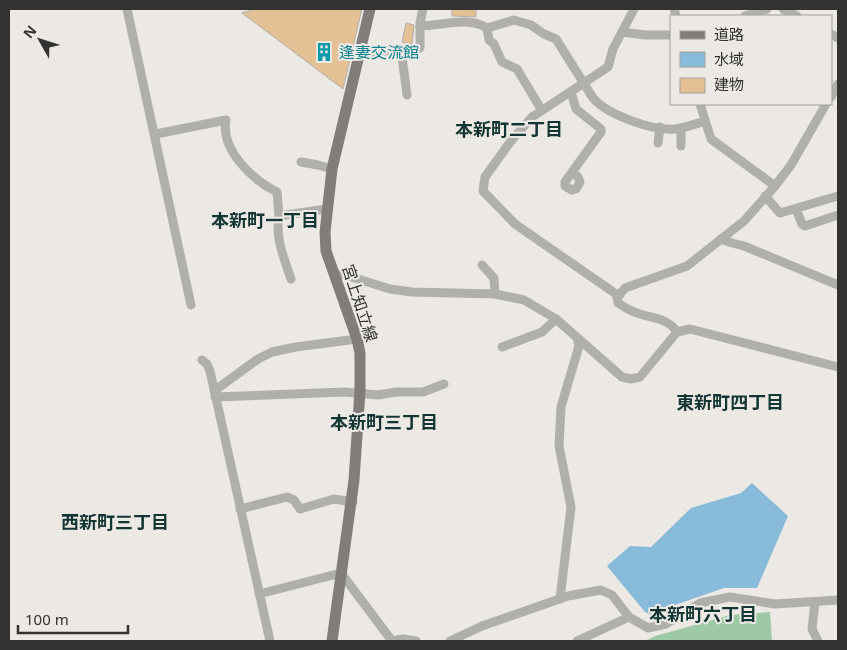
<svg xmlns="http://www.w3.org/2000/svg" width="847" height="650" font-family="'Noto Sans','Noto Sans JP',sans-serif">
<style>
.green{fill:#9dc9a6}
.water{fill:#88bbda}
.building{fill:#e3c195;stroke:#b1aeaa}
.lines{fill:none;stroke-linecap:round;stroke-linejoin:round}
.minor{stroke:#b0afac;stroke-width:9}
.major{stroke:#807d7a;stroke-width:11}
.labels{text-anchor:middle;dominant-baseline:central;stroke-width:4;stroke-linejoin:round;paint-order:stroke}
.culture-label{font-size:16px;fill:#0d838f;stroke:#ece9e4;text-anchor:start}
.street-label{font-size:16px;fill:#333230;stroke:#ece9e4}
.neighbourhood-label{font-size:18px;font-weight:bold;fill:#133533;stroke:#ece9e4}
</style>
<rect width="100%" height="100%" fill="#ece9e4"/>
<polygon class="green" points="770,612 772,641 645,641 655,636 730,615"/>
<polygon class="water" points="752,483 788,516 757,588 724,588 672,606 657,617 645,612 607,566 630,546 651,547 691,508 741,493"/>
<g class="building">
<polygon points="255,9 362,9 343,89 242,13"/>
<polygon points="452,9 476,9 476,17 452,16"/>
<polygon points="406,23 414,25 412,44 402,42"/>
</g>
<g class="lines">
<g class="minor">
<polyline points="127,9 191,305"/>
<polyline points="674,9 676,16"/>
<polyline points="783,9 797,16"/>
<polyline points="745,16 767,9"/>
<path d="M 420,26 C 442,26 467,16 487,28"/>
<polyline points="622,32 645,35 671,35"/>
<polyline points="831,34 838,38"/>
<polyline points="401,49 407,95"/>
<polyline points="359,55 398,49 416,50 420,48 420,23 423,9"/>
<polyline points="571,92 576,109 601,129 601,132 565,182 565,186 572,190 576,189 580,182 578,177 572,172"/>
<polyline points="831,97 838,84"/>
<polyline points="700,104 711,139 775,186"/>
<path d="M 541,109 L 517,69 L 502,62 L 494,44 L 489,40 L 487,28 L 514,20 L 531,25 L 544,34 L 556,39 L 593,98 C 608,115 652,131 675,129 C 685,128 695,124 705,121"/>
<polyline points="681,128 681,146"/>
<path d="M 156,134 L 226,120 C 220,150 253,180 277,192 L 279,216"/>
<polyline points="658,143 660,127"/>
<polyline points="301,162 318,165 332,169"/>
<polyline points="765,196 780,213 838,196"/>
<polyline points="796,209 802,224 805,226 838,215"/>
<polyline points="721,239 732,243 744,246 838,285"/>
<polyline points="482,265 494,278 495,294"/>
<polyline points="334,274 345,275 390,289 412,292 495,294 524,300 556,319 622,377 631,379 640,377 677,332 690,329 838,367"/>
<path d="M 291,279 C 284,258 275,238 279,216 L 327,209"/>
<polyline points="619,296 515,224 483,191 485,177 511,141 532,117 608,67 613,49 634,9"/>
<path d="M 677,332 C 667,316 648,319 632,311 C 627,309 623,306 618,303 L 617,298 L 625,288 L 687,266 L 744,221 L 775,186 L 791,165 L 826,104"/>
<polyline points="502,347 542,332 556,319"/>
<polyline points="202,360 207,364 210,371 270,641"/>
<polyline points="214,391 258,359 272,352 296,347 357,339"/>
<polyline points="215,397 345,392 378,395 396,392 423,392 444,384"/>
<polyline points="240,509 287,497 294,500 300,509 334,499 353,502"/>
<polyline points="259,594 341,573 392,641"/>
<polyline points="560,599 571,507 559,446 561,407 579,346 577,338"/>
<polyline points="815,602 812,629 818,641"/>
<polyline points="392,641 403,639 416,641"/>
<polyline points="450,641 482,626 568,596 601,590 612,595 629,617 648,628 666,624 700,603 730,597 775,604 838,600"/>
<polyline points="577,641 629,617"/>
</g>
<polyline class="major" points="332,641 354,480 360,391 360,353 357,339 326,251 325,232 332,169 370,9"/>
</g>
<defs>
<g id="building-bare" transform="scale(1.5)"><path d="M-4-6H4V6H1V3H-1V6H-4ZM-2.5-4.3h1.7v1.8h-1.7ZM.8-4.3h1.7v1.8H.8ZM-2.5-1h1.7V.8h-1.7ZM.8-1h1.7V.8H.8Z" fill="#0f9aa8" stroke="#ece9e4" stroke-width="2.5" paint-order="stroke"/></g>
</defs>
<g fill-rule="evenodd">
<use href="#building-bare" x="324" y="52"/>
</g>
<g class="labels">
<g class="culture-label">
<text x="339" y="52">逢妻交流館</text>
</g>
<g class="street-label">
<text transform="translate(360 303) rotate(72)">宮上知立線</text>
</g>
<g class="neighbourhood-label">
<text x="509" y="129">本新町二丁目</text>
<text x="265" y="220">本新町一丁目</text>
<text x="730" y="402">東新町四丁目</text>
<text x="384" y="422">本新町三丁目</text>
<text x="115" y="522">西新町三丁目</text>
<text x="703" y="614">本新町六丁目</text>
</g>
</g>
<rect width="847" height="650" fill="none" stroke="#333230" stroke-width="20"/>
<rect x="670" y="15" width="162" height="90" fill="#ece9e4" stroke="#a2a09c"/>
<rect x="680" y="31" width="25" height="8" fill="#807d7a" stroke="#a2a09c"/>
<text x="714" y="40" font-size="15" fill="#333230">道路</text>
<rect x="680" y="52" width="25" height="15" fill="#88bbda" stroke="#a2a09c"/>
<text x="714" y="65" font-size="15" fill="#333230">水域</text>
<rect x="680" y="78" width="25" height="15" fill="#e3c195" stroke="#a2a09c"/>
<text x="714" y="90" font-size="15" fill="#333230">建物</text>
<g transform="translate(40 40) rotate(309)" stroke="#ece9e4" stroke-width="4" paint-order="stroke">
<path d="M0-4L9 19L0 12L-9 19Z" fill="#333230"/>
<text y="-8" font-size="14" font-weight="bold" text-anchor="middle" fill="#333230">N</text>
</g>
<path d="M18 625v8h110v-8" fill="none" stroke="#333230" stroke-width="2.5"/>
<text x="25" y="625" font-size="15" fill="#333230" stroke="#ece9e4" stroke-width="4" paint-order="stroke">100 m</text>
</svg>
